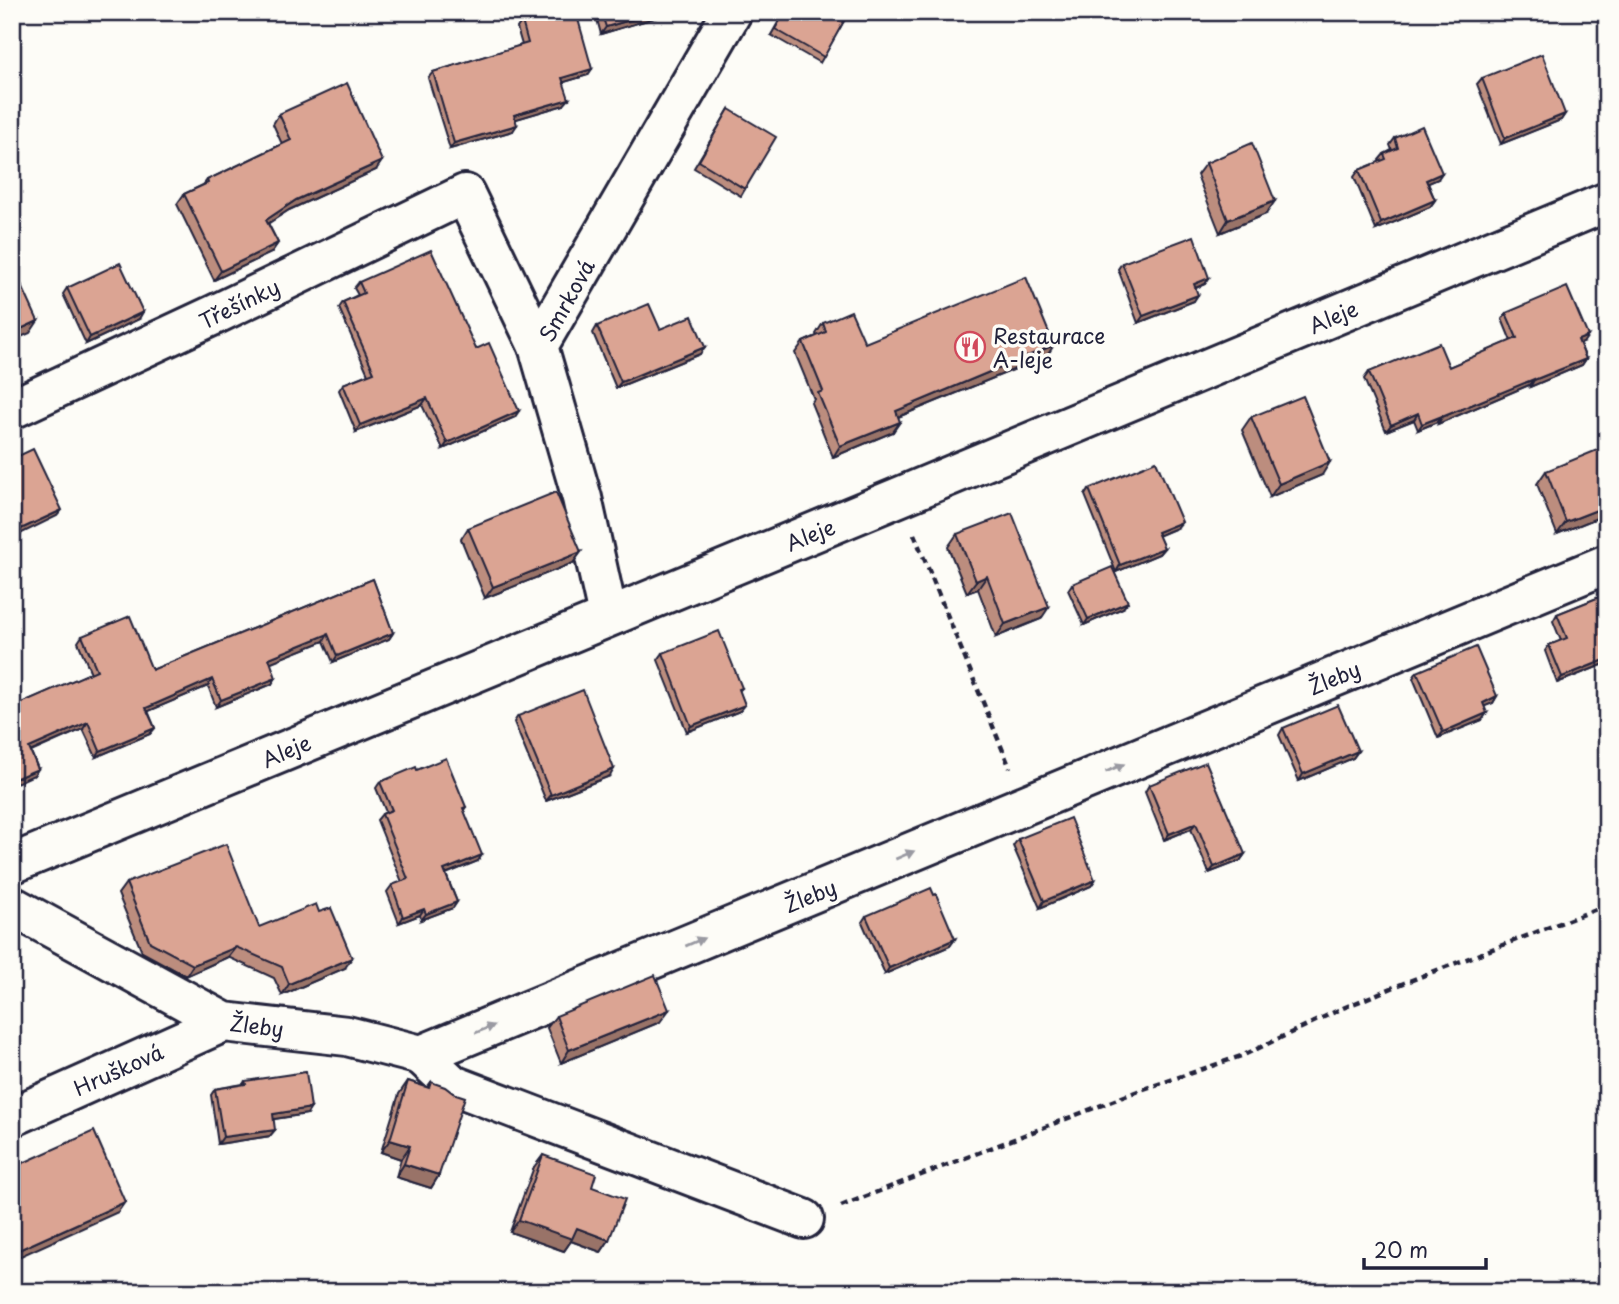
<svg xmlns="http://www.w3.org/2000/svg" width="1619" height="1304" font-family="'Playpen Sans',sans-serif">
<style>
.lines{fill:none;stroke-linecap:round;stroke-linejoin:round}
.minor-casing{stroke:#22223b;stroke-width:44}
.path{stroke:#22223b;stroke-width:4.5;stroke-dasharray:7 5;stroke-linecap:butt}
.minor{stroke:#fdfcf7;stroke-width:38}
.wall{fill:#bc8d7e;stroke:#22223b;stroke-width:2}
.shaded-wall{fill:#997367;stroke:#22223b;stroke-width:2}
.building{fill:#dba493;stroke:#22223b;stroke-width:2}
.oneway{fill:#9a9aa2}
.labels{text-anchor:middle;dominant-baseline:central;stroke-width:7;stroke-linejoin:round;paint-order:stroke}
.street-label{font-size:21px;fill:#22223b;stroke:#fdfcf7}
.poi-label{font-size:21px;fill:#22223b;stroke:#fdfcf7;text-anchor:start}
</style>
<rect width="100%" height="100%" fill="#fdfcf7"/>
<filter id="ink" filterUnits="userSpaceOnUse"><feTurbulence type="fractalNoise" baseFrequency=".0143" numOctaves="2"/><feDisplacementMap in="SourceGraphic" scale="14" xChannelSelector="R" yChannelSelector="G"/><feConvolveMatrix kernelMatrix="1 2 1 2 8 2 1 2 1" color-interpolation-filters="sRGB"/></filter>
<g filter="url(#ink)">
<g class="lines">
<g class="minor-casing">
<g id="minor">
<polyline points="12,409 216,314 465,194 538,346"/>
<polyline points="608,616 582,498 538,346 732,12"/>
<polyline points="12,864 899,497 1607,202"/>
<polyline points="12,906 224,1022 347,1036 421,1055 1607,564"/>
<polyline points="421,1055 453,1085 804,1219"/>
<polyline points="12,1117 224,1022"/>
</g>
</g>
<g class="path">
<polyline points="914,534 1010,768"/>
<polyline points="841,1206 1138,1091 1244,1055 1343,1008 1404,983 1607,905"/>
</g>
<use href="#minor" class="minor"/>
</g>
<g class="wall">
<polygon points="595,12 663,12 661,16 601,34"/>
<polygon points="784,12 849,12 820,63 771,35"/>
<polygon points="522,21 588,75 564,82 564,105 516,119 513,131 450,149 428,78 433,72 522,45 517,28"/>
<polygon points="1482,78 1565,114 1561,120 1501,144 1477,84"/>
<polygon points="729,109 745,189 741,196 694,168"/>
<polygon points="279,114 376,170 289,210 268,223 278,243 271,253 214,280 177,204 184,194 203,185 207,180 282,144 273,124"/>
<polygon points="1395,138 1438,179 1428,183 1435,200 1430,207 1376,230 1354,177 1359,170 1380,162 1379,160 1384,154 1392,150 1390,145"/>
<polygon points="1206,163 1266,214 1220,233 1197,175"/>
<polygon points="1122,263 1209,278 1205,284 1196,288 1194,301 1138,323 1118,269"/>
<polygon points="359,282 476,349 515,417 443,449 422,405 356,432 339,390 343,384 368,374 339,308 343,302 358,295 354,288"/>
<polygon points="67,288 139,319 86,344 63,294"/>
<polygon points="1506,313 1583,343 1580,344 1586,359 1582,365 1530,387 1529,385 1438,424 1437,422 1418,430 1414,420 1386,431 1364,379 1369,372 1449,367 1511,341 1502,319"/>
<polygon points="823,323 865,343 1047,356 898,417 893,432 833,457 811,403 814,399 795,353 803,342 817,336 816,334"/>
<polygon points="597,326 660,329 700,354 616,388 593,333"/>
<polygon points="1251,417 1322,475 1270,497 1242,430"/>
<polygon points="1546,471 1607,514 1557,534 1537,484"/>
<polygon points="1089,489 1177,528 1158,536 1164,548 1159,554 1116,572 1085,495"/>
<polygon points="468,528 581,552 573,563 485,598 461,539"/>
<polygon points="957,534 1041,619 996,637 978,589 967,593 948,547"/>
<polygon points="373,579 393,633 389,639 333,662 324,641 270,662 272,684 216,707 208,686 148,711 155,728 150,734 96,757 83,729 31,752 38,769 34,775 19,704 91,673 78,642 82,636 152,670"/>
<polygon points="1072,584 1123,608 1084,625 1068,590"/>
<polygon points="1607,594 1607,663 1557,683 1545,651 1549,645 1561,641 1553,621 1557,614"/>
<polygon points="663,653 742,688 739,691 745,705 740,711 687,732 658,660"/>
<polygon points="1417,672 1497,696 1493,703 1484,706 1482,720 1438,738 1413,678"/>
<polygon points="518,716 610,776 546,801 514,722"/>
<polygon points="1283,728 1358,751 1353,758 1299,781 1279,735"/>
<polygon points="417,770 466,807 464,810 478,861 446,874 457,902 453,908 421,920 420,915 399,923 387,892 392,885 402,882 377,820 382,814 386,812 376,788 380,782"/>
<polygon points="1149,785 1245,854 1240,861 1209,873 1191,829 1164,840 1145,792"/>
<polygon points="1018,839 1095,880 1091,886 1040,908 1013,846"/>
<polygon points="126,883 259,927 345,968 282,995 274,978 228,957 186,976 142,952 118,894"/>
<polygon points="866,916 955,939 950,946 885,974 862,922"/>
<polygon points="556,1016 660,1022 561,1063 547,1028"/>
<polygon points="245,1081 307,1114 273,1119 270,1136 218,1144 211,1095 215,1089 243,1084"/>
<polygon points="408,1081 427,1087 431,1082 439,1175 431,1188 396,1177 401,1159 381,1152 399,1094"/>
<polygon points="543,1155 592,1187 609,1240 601,1252 571,1241 564,1251 510,1232 534,1167"/>
</g>
<g class="shaded-wall">
<polygon points="657,12 663,12 661,16 601,34 606,27"/>
<polygon points="592,69 588,75 558,84 562,78"/>
<polygon points="569,99 564,105 510,121 514,115"/>
<polygon points="1565,114 1561,120 1501,144 1505,138"/>
<polygon points="517,125 513,131 450,149 454,143"/>
<polygon points="382,161 376,170 289,210 260,229 266,220 296,200"/>
<polygon points="1442,173 1438,179 1422,186 1426,180"/>
<polygon points="1435,200 1430,207 1376,230 1381,223"/>
<polygon points="1275,201 1266,214 1220,233 1228,220"/>
<polygon points="278,243 271,253 214,280 221,271"/>
<polygon points="1209,278 1205,284 1190,290 1194,284"/>
<polygon points="1198,295 1194,301 1138,323 1143,316"/>
<polygon points="143,312 139,319 86,344 90,337"/>
<polygon points="38,321 30,333 12,341 12,333"/>
<polygon points="1588,336 1583,343 1574,346 1578,340"/>
<polygon points="1054,345 1047,356 888,421 896,411"/>
<polygon points="705,347 700,354 616,388 621,382"/>
<polygon points="1586,359 1582,365 1530,387 1534,380"/>
<polygon points="1534,379 1529,385 1438,424 1442,417"/>
<polygon points="427,398 422,405 356,432 360,425"/>
<polygon points="519,411 515,417 443,449 447,443"/>
<polygon points="1418,413 1414,420 1386,431 1391,425"/>
<polygon points="1442,416 1437,422 1418,430 1422,424"/>
<polygon points="900,422 893,432 833,457 840,446"/>
<polygon points="1330,462 1322,475 1270,497 1279,484"/>
<polygon points="1607,506 1607,514 1557,534 1566,522"/>
<polygon points="62,510 57,516 12,538 12,533"/>
<polygon points="1182,522 1177,528 1152,538 1157,532"/>
<polygon points="1164,548 1159,554 1116,572 1120,565"/>
<polygon points="581,552 573,563 485,598 493,587"/>
<polygon points="987,576 978,589 967,593 976,581"/>
<polygon points="1128,602 1123,608 1084,625 1088,619"/>
<polygon points="1049,607 1041,619 996,637 1005,624"/>
<polygon points="393,633 389,639 333,662 337,656"/>
<polygon points="328,634 324,641 264,665 269,658"/>
<polygon points="1607,659 1607,663 1557,683 1562,677"/>
<polygon points="276,678 272,684 216,707 221,700"/>
<polygon points="212,679 208,686 142,714 146,708"/>
<polygon points="1497,696 1493,703 1478,709 1483,703"/>
<polygon points="745,705 740,711 687,732 691,726"/>
<polygon points="1487,713 1482,720 1438,738 1443,732"/>
<polygon points="88,722 83,729 25,754 29,748"/>
<polygon points="155,728 150,734 96,757 100,751"/>
<polygon points="1358,751 1353,758 1299,781 1303,774"/>
<polygon points="38,769 34,775 12,785 12,780"/>
<polygon points="614,769 610,776 546,801 551,795"/>
<polygon points="1196,823 1191,829 1164,840 1169,834"/>
<polygon points="1245,854 1240,861 1209,873 1214,867"/>
<polygon points="482,855 478,861 440,876 444,870"/>
<polygon points="1095,880 1091,886 1040,908 1044,901"/>
<polygon points="457,902 453,908 421,920 426,914"/>
<polygon points="424,909 420,915 399,923 403,917"/>
<polygon points="955,939 950,946 885,974 889,968"/>
<polygon points="236,947 228,957 186,976 193,965"/>
<polygon points="352,958 345,968 282,995 289,984"/>
<polygon points="669,1010 660,1022 561,1063 569,1050"/>
<polygon points="311,1108 307,1114 268,1120 273,1114"/>
<polygon points="275,1130 270,1136 218,1144 223,1137"/>
<polygon points="390,1140 410,1146 401,1159 381,1152"/>
<polygon points="404,1164 439,1175 431,1188 396,1177"/>
<polygon points="125,1202 118,1212 12,1260 12,1253"/>
<polygon points="519,1220 577,1228 609,1240 601,1252 571,1241 564,1251 510,1232"/>
</g>
<g class="building">
<polygon points="554,12 576,12 592,69 562,78 569,99 514,115 517,125 454,143 433,72 528,43 522,21"/>
<polygon points="601,12 657,12 606,27"/>
<polygon points="785,12 849,12 824,57 775,29"/>
<polygon points="1542,54 1565,114 1505,138 1482,78"/>
<polygon points="347,83 382,161 296,200 266,220 278,243 221,271 184,194 208,183 207,180 291,140 279,114"/>
<polygon points="729,109 776,137 745,189 699,161"/>
<polygon points="1422,126 1442,173 1426,180 1435,200 1381,223 1359,170 1386,159 1384,154 1398,148 1395,138"/>
<polygon points="1252,143 1275,201 1228,220 1206,163"/>
<polygon points="1194,236 1209,278 1194,284 1198,295 1143,316 1122,263"/>
<polygon points="431,250 476,349 489,343 519,411 447,443 427,398 360,425 343,384 374,372 343,302 364,293 359,282"/>
<polygon points="120,263 143,312 90,337 67,288"/>
<polygon points="12,264 38,321 12,333"/>
<polygon points="1026,277 1054,345 896,411 900,422 840,446 818,393 823,391 803,342 826,332 823,323 851,311 865,343"/>
<polygon points="1567,287 1588,336 1578,340 1586,359 1534,380 1534,379 1442,417 1442,416 1422,424 1418,413 1391,425 1369,372 1439,343 1449,367 1517,338 1506,313"/>
<polygon points="649,304 660,329 692,316 705,347 621,382 597,326"/>
<polygon points="1303,396 1330,462 1279,484 1251,417"/>
<polygon points="1607,446 1607,506 1566,522 1546,471"/>
<polygon points="33,449 62,510 12,533 12,459"/>
<polygon points="1156,461 1182,522 1157,532 1164,548 1120,565 1089,489"/>
<polygon points="556,492 581,552 493,587 468,528"/>
<polygon points="1012,513 1049,607 1005,624 987,576 976,581 957,534"/>
<polygon points="1112,567 1128,602 1088,619 1072,584"/>
<polygon points="373,579 393,633 337,656 328,634 269,658 276,678 221,700 212,679 146,708 155,728 100,751 88,722 29,748 38,769 12,780 12,689 19,704 97,670 82,636 130,616 152,670"/>
<polygon points="1607,594 1607,659 1562,677 1549,645 1567,638 1557,614"/>
<polygon points="719,631 742,688 739,689 745,705 691,726 663,653"/>
<polygon points="1476,647 1497,696 1483,703 1487,713 1443,732 1417,672"/>
<polygon points="583,690 614,769 551,795 518,716"/>
<polygon points="1338,705 1358,751 1303,774 1283,728"/>
<polygon points="446,758 466,807 463,808 482,855 444,870 457,902 426,914 424,909 403,917 392,885 408,879 382,814 392,810 380,782 416,767 417,770"/>
<polygon points="1206,762 1245,854 1214,867 1196,823 1169,834 1149,785"/>
<polygon points="1070,818 1095,880 1044,901 1018,839"/>
<polygon points="226,844 259,927 316,904 319,912 331,908 352,958 289,984 282,967 236,947 193,965 150,942 126,883"/>
<polygon points="931,888 934,895 936,894 955,939 889,968 866,916"/>
<polygon points="655,975 669,1010 569,1050 556,1016"/>
<polygon points="306,1072 311,1108 273,1114 275,1130 223,1137 215,1089 246,1084 245,1081"/>
<polygon points="408,1081 429,1088 431,1082 445,1087 453,1093 465,1097 439,1175 404,1164 410,1146 390,1140"/>
<polygon points="94,1131 125,1202 12,1253 12,1168"/>
<polygon points="543,1155 596,1174 592,1187 625,1199 609,1240 577,1228 572,1239 519,1220"/>
</g>
<defs><path id="oneway-solid" d="M-6-.8H1V-3.2L6.5 0L1 3.2V.8H-6Z" transform="scale(1.75)"/></defs>
<g class="oneway">
<use href="#oneway-solid" transform="translate(1115 768) rotate(-23)"/>
<use href="#oneway-solid" transform="translate(905 855) rotate(-23)"/>
<use href="#oneway-solid" transform="translate(695 942) rotate(-23)"/>
<use href="#oneway-solid" transform="translate(485 1029) rotate(-22)"/>
</g>
</g>
<defs>
<g id="restaurant-ring" transform="scale(1.575)"><circle r="9.5" fill="#fdfcf7" stroke="#d1495b" stroke-width="1.5"/><path d="M-5-6h1v4h1v-4h1v4h1v-4h1v5L-1.5 .5V6h-2V.5L-5-1ZM5-6V6H3V1.5H1.5Q1.5-4 5-6Z" fill="#d1495b"/></g>
</defs>
<g fill-rule="evenodd">
<use href="#restaurant-ring" x="970" y="347"/>
</g>
<g class="labels">
<g class="street-label">
<text transform="translate(566 300) rotate(-61)">Smrková</text>
<text transform="translate(239 303) rotate(-26)">Třešínky</text>
<text transform="translate(1333 316) rotate(-23)">Aleje</text>
<text transform="translate(810 534) rotate(-22)">Aleje</text>
<text transform="translate(1334 677) rotate(-23)">Žleby</text>
<text transform="translate(286 750) rotate(-23)">Aleje</text>
<text transform="translate(810 895) rotate(-22)">Žleby</text>
<text transform="translate(257 1025) rotate(7)">Žleby</text>
<text transform="translate(118 1069) rotate(-24)">Hrušková</text>
</g>
<g class="poi-label">
<text x="993" y="335">Restaurace<tspan x="993" dy="24">A-leje</tspan></text>
</g>
</g>
<rect width="1619" height="1304" fill="none" stroke="#fdfcf7" stroke-width="42"/>
<rect x="21" y="21" width="1577" height="1262" fill="none" stroke="#22223b" stroke-width="2.5" filter="url(#ink)"/>
<path d="M1364 1258v10h122v-10" fill="none" stroke="#22223b" stroke-width="3.5"/>
<text x="1374" y="1258" font-size="21" fill="#22223b" stroke="#fdfcf7" stroke-width="5" paint-order="stroke">20 m</text>
</svg>
